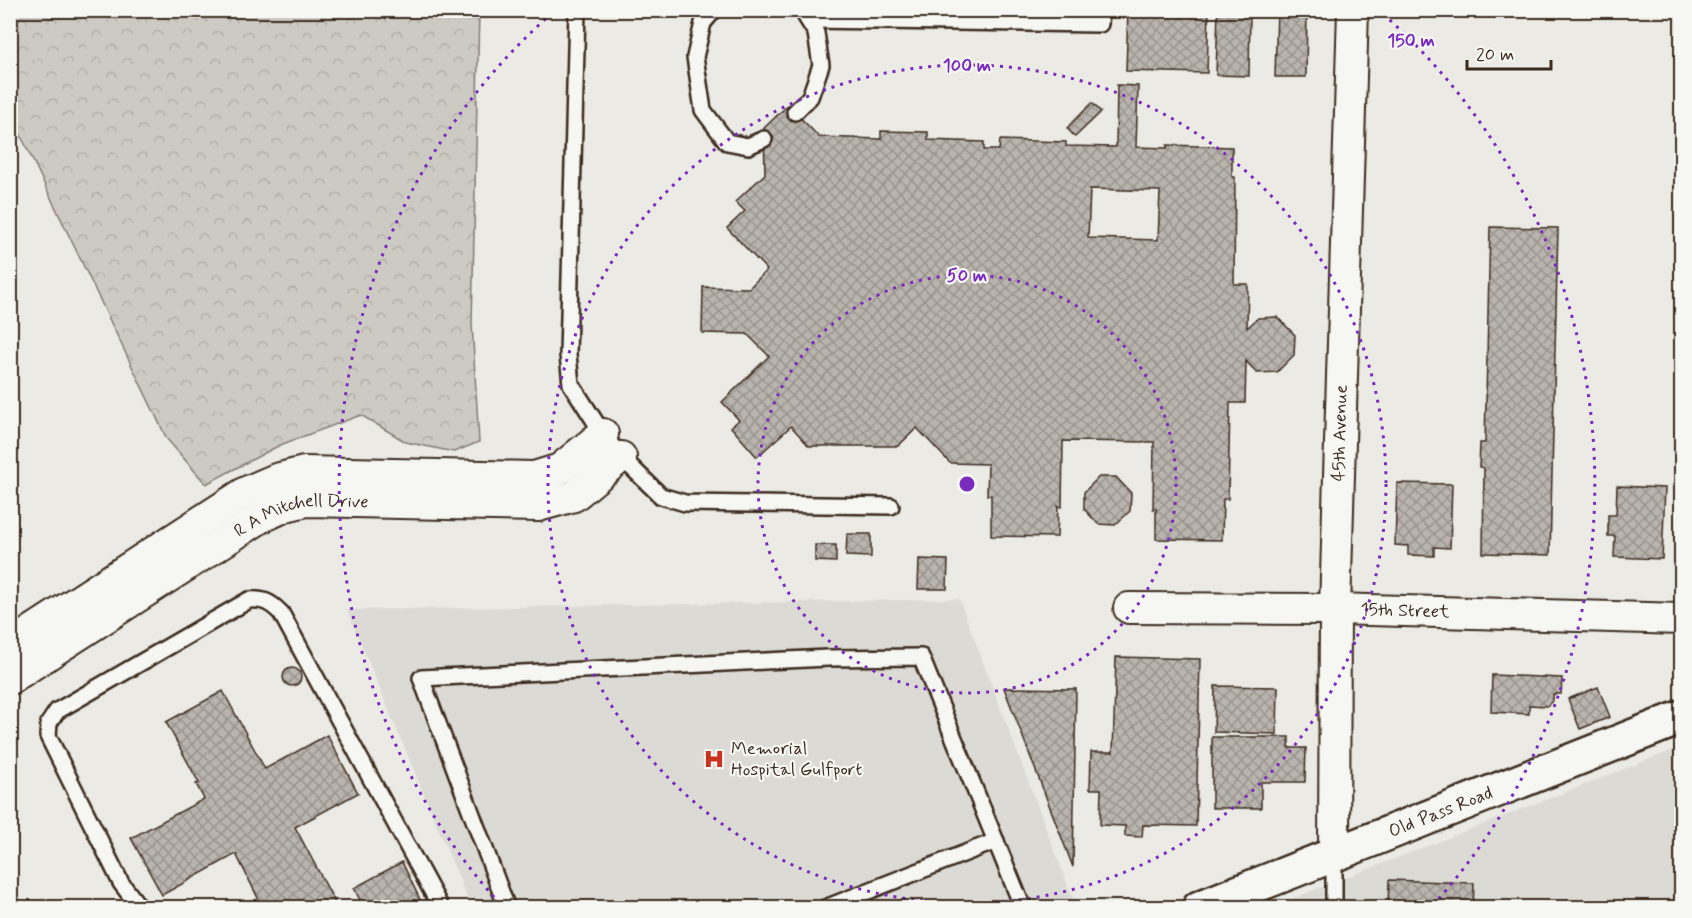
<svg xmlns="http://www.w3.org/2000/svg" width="1692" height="918" font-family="Mynerve,sans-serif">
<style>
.built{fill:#dcdad4}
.forest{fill:url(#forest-crowns);stroke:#847a71;stroke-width:1.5}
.building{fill:url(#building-cross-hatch);stroke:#3b2a1e;stroke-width:1.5;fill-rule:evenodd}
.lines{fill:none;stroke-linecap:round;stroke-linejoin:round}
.service-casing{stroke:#3b2a1e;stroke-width:20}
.minor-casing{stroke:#3b2a1e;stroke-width:34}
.secondary-casing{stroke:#3b2a1e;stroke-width:38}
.service{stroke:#f6f6f2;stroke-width:15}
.minor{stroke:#f6f6f2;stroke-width:30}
.secondary{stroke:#f6f6f2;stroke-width:33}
.ring{fill:none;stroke:#7b2cbf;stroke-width:3;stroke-dasharray:3 6}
.labels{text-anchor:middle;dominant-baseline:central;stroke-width:4.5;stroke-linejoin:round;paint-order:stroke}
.street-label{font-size:18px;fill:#3b2a1e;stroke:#f6f6f2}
.poi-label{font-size:18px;fill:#3b2a1e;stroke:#f6f6f2;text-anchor:start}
.centre{fill:#7b2cbf;stroke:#f6f6f2;stroke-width:3}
.ring-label{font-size:18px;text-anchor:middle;font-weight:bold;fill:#7b2cbf;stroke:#f6f6f2;stroke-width:4.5;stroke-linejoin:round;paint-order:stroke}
</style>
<defs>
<pattern id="forest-crowns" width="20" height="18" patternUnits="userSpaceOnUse" patternTransform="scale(1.5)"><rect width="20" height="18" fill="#cdcac4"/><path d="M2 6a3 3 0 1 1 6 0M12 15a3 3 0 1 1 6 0" fill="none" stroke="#b1aea8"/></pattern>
<pattern id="building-cross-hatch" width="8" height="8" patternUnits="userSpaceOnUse" patternTransform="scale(1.5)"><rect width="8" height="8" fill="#bab4ae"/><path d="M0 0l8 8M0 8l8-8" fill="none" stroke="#98938d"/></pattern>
</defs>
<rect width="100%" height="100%" fill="#ebeae5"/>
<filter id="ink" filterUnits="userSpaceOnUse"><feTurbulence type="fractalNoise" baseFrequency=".0167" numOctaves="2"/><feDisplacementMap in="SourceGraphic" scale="12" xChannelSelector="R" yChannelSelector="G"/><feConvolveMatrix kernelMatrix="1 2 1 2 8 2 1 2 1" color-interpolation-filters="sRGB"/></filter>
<g filter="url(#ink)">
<g class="built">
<polygon points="959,599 1076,907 471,907 347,610"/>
<polygon points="1681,747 1681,907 1271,907"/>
</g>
<polygon class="forest" points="11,10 479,11 472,324 479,442 454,452 406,442 361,415 280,445 206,484 167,439 11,115"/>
<g class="building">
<polygon points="1128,10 1209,10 1207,73 1126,71"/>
<polygon points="1218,10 1250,10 1249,76 1216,75"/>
<polygon points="1277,10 1307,10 1306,77 1275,77"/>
<path d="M 1117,85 L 1138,86 L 1136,147 L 1167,148 L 1167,145 L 1232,147 L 1232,177 L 1235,177 L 1234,284 L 1248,284 L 1247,328 L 1258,318 L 1277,317 L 1295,335 L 1294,355 L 1277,372 L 1257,373 L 1246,361 L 1245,403 L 1230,403 L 1228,499 L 1223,499 L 1222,540 L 1156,539 L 1156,509 L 1153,509 L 1154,442 L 1063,441 L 1062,507 L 1058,506 L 1057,537 L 991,536 L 991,495 L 987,495 L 988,464 L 950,463 L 917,428 L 898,446 L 809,446 L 791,426 L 757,457 L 731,427 L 739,420 L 722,402 L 769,356 L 747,334 L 702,333 L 703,287 L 749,288 L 767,270 L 727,228 L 745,211 L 735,202 L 765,174 L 764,128 L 788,105 L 819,137 L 881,139 L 881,131 L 928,132 L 928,140 L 984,142 L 984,150 L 999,150 L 1000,140 L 1066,142 L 1066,146 L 1116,147 ZM 1090,189 L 1160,191 L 1158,240 L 1088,238 Z"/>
<polygon points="1092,103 1101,112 1075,137 1067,128"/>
<polygon points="1490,227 1558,228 1550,555 1483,553 1484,468 1479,467 1480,443 1485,443"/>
<polygon points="1099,477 1116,477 1131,493 1130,511 1115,525 1098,524 1084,509 1084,492"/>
<polygon points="1397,483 1452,484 1450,548 1434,547 1434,556 1408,555 1408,546 1395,545"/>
<polygon points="1617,486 1665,488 1662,559 1614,557 1615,536 1608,536 1608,515 1616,515"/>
<polygon points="847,534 871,534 871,557 846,556"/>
<polygon points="815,545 836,545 836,562 815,561"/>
<polygon points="919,559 948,560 947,589 918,589"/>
<polygon points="1116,657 1200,659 1196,826 1143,825 1142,837 1125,836 1125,826 1100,825 1101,789 1090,789 1091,752 1113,752"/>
<circle cx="292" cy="677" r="9"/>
<polygon points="1492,675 1562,678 1561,694 1553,694 1553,700 1547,706 1529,705 1529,714 1491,712"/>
<polygon points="1215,686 1278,687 1277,734 1214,732"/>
<polygon points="1598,687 1610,717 1580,729 1568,699"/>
<polygon points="1004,688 1076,689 1073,867"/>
<polygon points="223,691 265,769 327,735 358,793 295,827 338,908 263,908 236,854 162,895 131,838 204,799 196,784 199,783 166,722"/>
<polygon points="1212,737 1289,737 1289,748 1306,748 1305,782 1261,782 1261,808 1212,808"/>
<polygon points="402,862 424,908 364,908 354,888"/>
<polygon points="1389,880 1474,883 1473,908 1388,908"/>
</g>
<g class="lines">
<g class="service-casing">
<g id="service">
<polyline points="577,10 568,355 571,384 603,434 621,457 661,496 685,503 891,506"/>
<polyline points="714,10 703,23 695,57 703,110 727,142 748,146 764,139"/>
<polyline points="808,20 1100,24 1101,10"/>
<polyline points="795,112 810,97 821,65 816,33 802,10"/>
<polyline points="1334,856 1334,908"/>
<path d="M 140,908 L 121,883 L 48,736 L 49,723 L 57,711 L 249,600 C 264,599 270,602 281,613 L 441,908"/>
<polyline points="507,908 421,678 828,658 921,657 1023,908"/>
<polyline points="825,908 996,841"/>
<polyline points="1256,908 1256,885"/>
</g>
</g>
<g class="minor-casing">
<g id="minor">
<path id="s1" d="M 1129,608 L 1335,609 L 1682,619"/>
<polyline points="10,645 246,492 276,479 304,472 534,477 560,469 603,434"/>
<path id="s2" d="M 10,679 L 260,518 L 286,506 L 307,501 L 538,506 L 574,496 L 621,457"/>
<path id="s3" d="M 1334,856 L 1335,609 L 1353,10"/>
</g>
</g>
<g class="secondary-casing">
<g id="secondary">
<path id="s4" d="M 1199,908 L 1682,717"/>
</g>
</g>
<use href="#service" class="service"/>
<use href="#minor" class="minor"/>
<use href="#secondary" class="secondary"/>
</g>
</g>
<g class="ring">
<circle cx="967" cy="484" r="209"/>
<circle cx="967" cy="484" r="419"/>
<path d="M500 904A628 628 0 0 1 551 14M1383 14A628 628 0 0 1 1434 904"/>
</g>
<defs>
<g id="hospital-bare" transform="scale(1.62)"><path d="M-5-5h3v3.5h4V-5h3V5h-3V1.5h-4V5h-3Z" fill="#c8321e" stroke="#f6f6f2" stroke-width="2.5" paint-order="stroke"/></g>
</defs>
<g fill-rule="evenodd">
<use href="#hospital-bare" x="714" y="759"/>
</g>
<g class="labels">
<g class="street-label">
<text stroke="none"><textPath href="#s3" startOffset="423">45th Avenue</textPath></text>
<text stroke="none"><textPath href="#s2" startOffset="339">R A Mitchell Drive</textPath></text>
<text stroke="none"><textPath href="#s1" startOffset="276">15th Street</textPath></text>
<text stroke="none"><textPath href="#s4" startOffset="260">Old Pass Road</textPath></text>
</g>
<g class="poi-label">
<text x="731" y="749">Memorial<tspan x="731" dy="21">Hospital Gulfport</tspan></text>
</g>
</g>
<circle cx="967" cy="484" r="9" class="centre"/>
<g class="ring-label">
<text x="1411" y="46">150 m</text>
<text x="967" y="71">100 m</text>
<text x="967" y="281">50 m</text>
</g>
<rect width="1692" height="918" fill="none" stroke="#f6f6f2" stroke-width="36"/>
<rect x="18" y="18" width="1656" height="882" fill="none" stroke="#3b2a1e" stroke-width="2" filter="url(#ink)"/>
<path d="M1467 60v9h84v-9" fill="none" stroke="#3b2a1e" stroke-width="3"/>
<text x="1476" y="60" font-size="18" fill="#3b2a1e" stroke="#f6f6f2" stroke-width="4.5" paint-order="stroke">20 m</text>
</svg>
